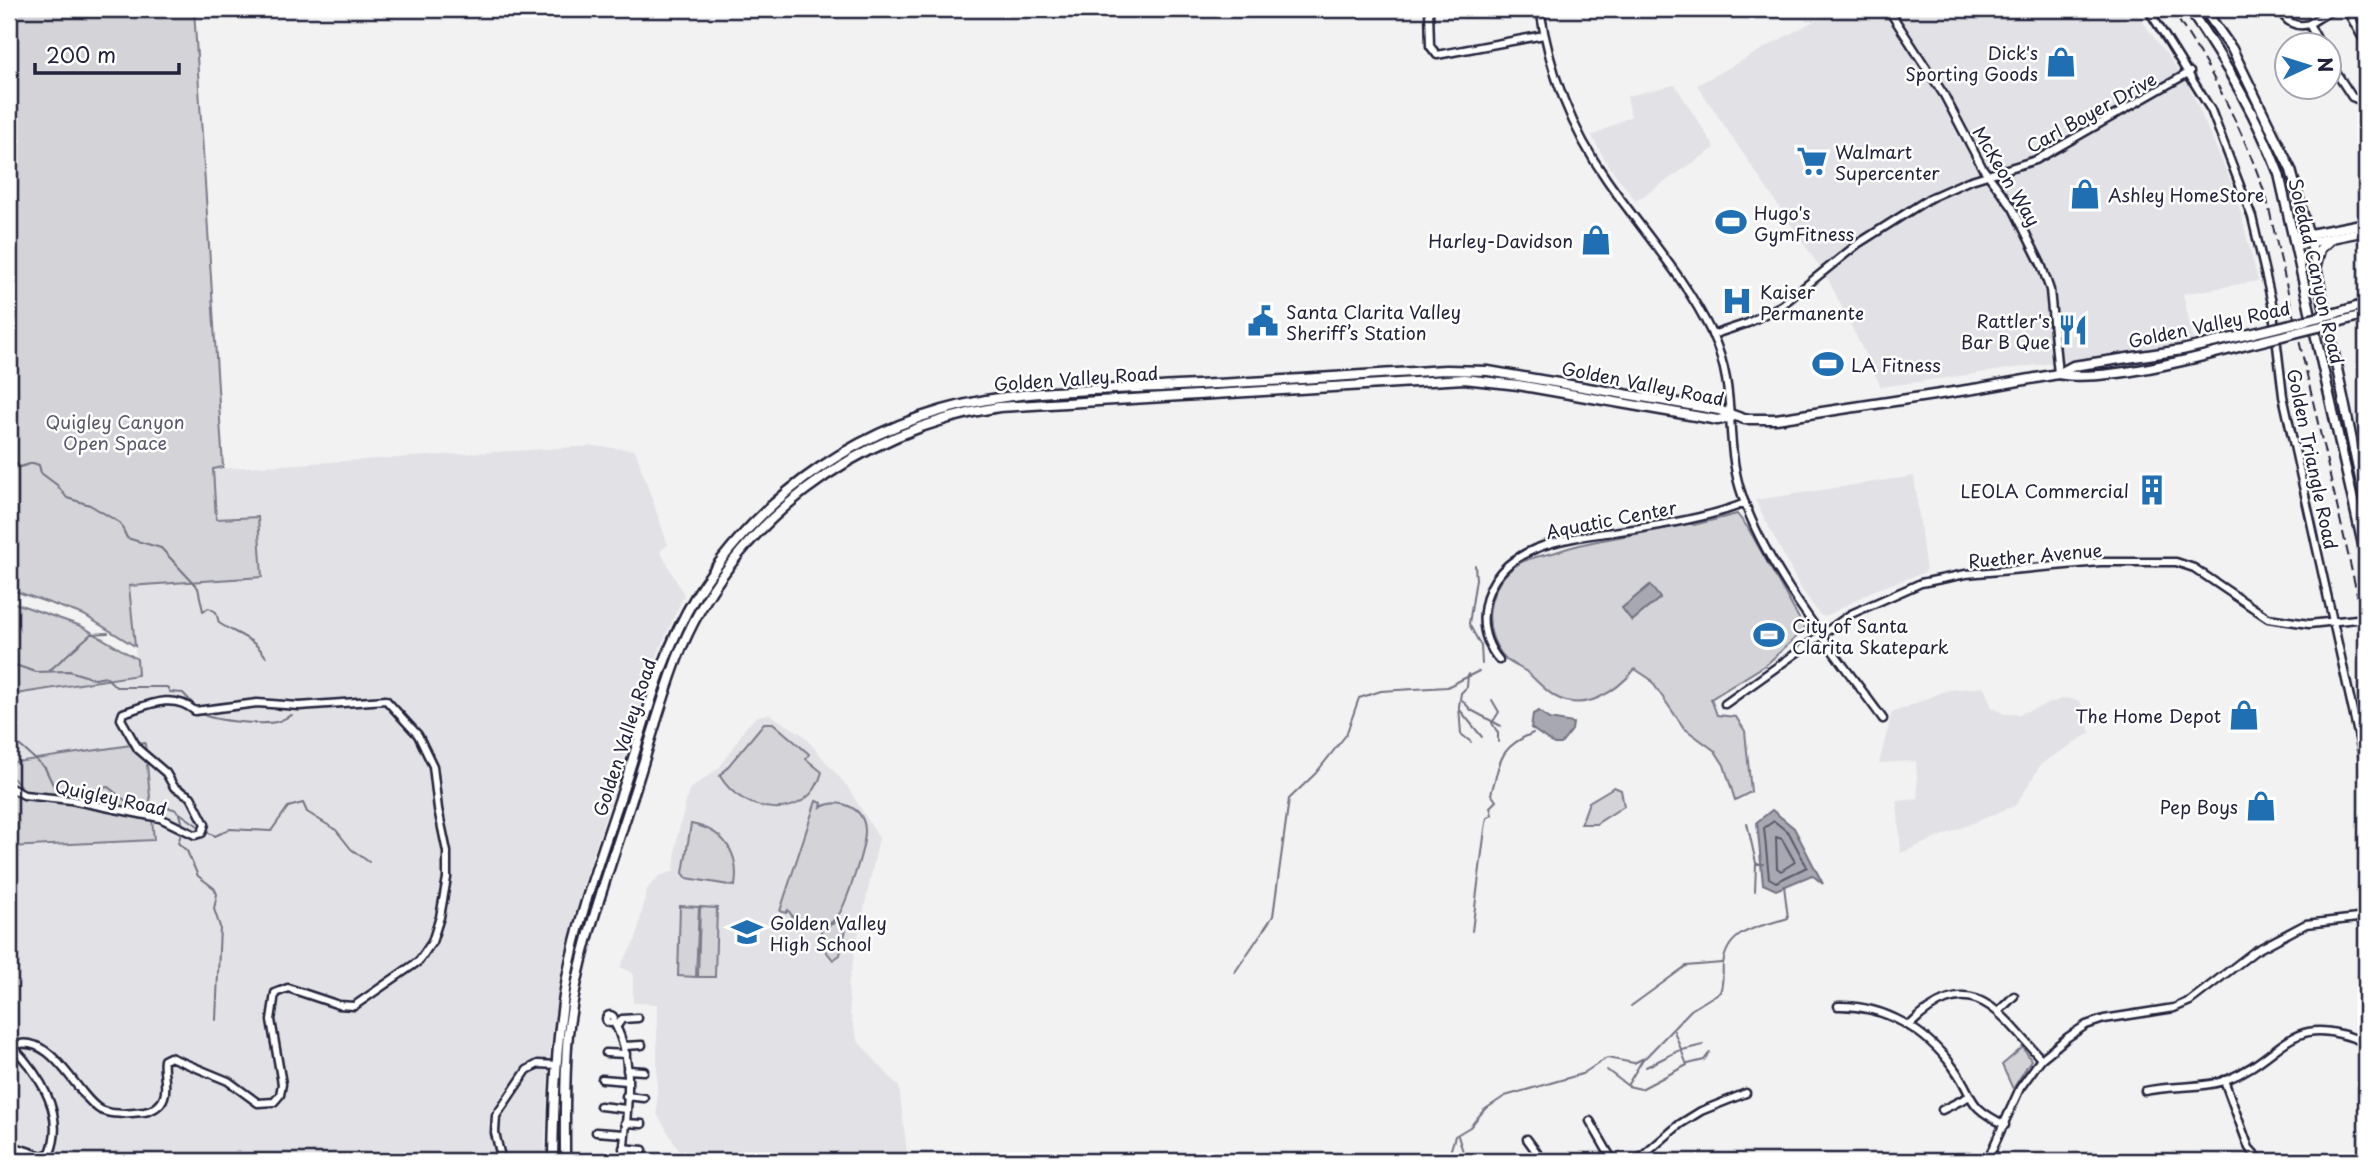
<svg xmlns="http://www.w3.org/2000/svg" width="2375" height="1170" font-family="'Playpen Sans',sans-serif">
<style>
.built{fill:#e2e2e6}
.green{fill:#d3d3d8;stroke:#7a7a8a;stroke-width:2}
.water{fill:#a8a8b2;stroke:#727282;stroke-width:2}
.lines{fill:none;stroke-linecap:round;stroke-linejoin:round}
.shore{stroke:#58586b;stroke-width:2}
.stream{stroke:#727282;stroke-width:2}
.minor-casing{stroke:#22223b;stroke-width:11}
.major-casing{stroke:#22223b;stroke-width:13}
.minor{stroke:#fff;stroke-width:6}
.major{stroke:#fff;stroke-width:8}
.rail{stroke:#22223b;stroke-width:2;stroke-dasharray:10 5;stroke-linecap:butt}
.major-bridge-casing{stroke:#22223b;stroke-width:13;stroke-linecap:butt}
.major-bridge{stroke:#fff;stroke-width:8}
.labels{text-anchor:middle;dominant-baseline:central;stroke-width:5;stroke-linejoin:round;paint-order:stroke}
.poi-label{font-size:18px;fill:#22223b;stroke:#fff;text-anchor:start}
.street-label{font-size:18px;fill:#22223b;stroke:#fff}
.park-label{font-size:18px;fill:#57576a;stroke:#fff}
</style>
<rect width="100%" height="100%" fill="#f2f2f3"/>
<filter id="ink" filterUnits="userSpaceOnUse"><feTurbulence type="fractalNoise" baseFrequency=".0143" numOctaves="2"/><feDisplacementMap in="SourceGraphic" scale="14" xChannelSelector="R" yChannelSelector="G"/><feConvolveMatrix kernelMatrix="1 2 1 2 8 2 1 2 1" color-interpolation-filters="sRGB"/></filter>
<g filter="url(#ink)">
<g class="built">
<polygon points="1836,9 2133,9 2187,82 2235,191 2258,281 2183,294 2194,343 1881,387 1829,281 1697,85"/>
<polygon points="1675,85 1715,148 1636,201 1606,162 1592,136 1631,116 1627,96"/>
<polygon points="593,446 635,450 668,545 660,551 684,595 659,650 583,886 566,951 550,1046 544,1161 9,1161 9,847 154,841 145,743 9,763 9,695 138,675 129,586 216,519 213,469"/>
<polygon points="1914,476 1926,572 1872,591 1825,617 1820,615 1800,587 1755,500"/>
<polygon points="1984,687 1992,707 2004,714 2019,714 2065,698 2080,701 2090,733 2041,764 2016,805 1901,853 1897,801 1918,799 1916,761 1879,763 1892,713 1948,690"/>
<polygon points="769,714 802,734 847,786 879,838 848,985 850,1013 858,1041 899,1087 908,1161 685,1161 657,1114 657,1004 633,1003 633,973 620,967 636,939 647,889 659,876 674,871 677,837 689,790 720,767 746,727 757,716"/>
</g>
<g class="green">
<polygon points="9,9 194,9 223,467 213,469 216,519 258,517 262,577 129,586 135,646 84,615 9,589"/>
<path d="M 1737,514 L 1748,528 L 1805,629 L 1767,664 L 1711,699 L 1717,715 L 1736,717 L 1745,731 L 1751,792 L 1735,800 L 1724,765 L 1715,751 L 1684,728 L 1650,679 L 1635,669 C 1617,691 1585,713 1556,697 C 1545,691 1537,681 1528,673 C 1521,667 1512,665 1506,659 C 1478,630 1487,582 1520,563 C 1532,556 1543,556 1556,552 C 1599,537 1645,535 1690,523 L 1694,525 Z"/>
<polygon points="9,601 81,626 137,659 138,675 9,695"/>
<path d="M 764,723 L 773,723 L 809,754 L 806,759 L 822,772 C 809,824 742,815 720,776 Z"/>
<polygon points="145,743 154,840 9,847 9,799 21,787 9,774 9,763"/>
<polygon points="1614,787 1621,790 1624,806 1596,824 1581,824 1589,802"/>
<path d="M 816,801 L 822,803 L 821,807 C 840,798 864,807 865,830 C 866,845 846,906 837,917 C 822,935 798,928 788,910 L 786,913 L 780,911 Z"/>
<path d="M 691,824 C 724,830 740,853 735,886 L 687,878 L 683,873 Z"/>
<polygon points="680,906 699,907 696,977 678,976"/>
<polygon points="700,907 717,908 715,977 698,977"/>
<polygon points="836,922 847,925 840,955 833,960 818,941 822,929"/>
<polygon points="2023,1047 2031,1060 2013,1089 2002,1065"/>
</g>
<g class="water">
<polygon points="1650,585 1660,598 1632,621 1622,608"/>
<polygon points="1539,711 1549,719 1573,723 1572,730 1561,744 1554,744 1531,728 1533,714"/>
<polygon points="1772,810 1794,828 1823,884 1812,875 1776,890 1763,884 1757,822"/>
</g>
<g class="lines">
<g class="shore">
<polygon points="1774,821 1789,833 1807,867 1776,882 1769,878 1764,828"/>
<polygon points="1776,837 1782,839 1795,862 1781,871 1777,868"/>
</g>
<g class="stream">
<path d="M 9,457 L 20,467 L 33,463 L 39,465 L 41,473 L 57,485 L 67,498 L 90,505 L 120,523 L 127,538 L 161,548 L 198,588 L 203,611 L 209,608 L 216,612 L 219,623 C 237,635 253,637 266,657"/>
<polyline points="1475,565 1476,579 1469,624 1481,646 1482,664"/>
<polyline points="9,663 36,672 69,671 95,679 106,677 116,687 167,687 170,692 183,693 196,707"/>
<polyline points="50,670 91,634 108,633"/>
<polyline points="1468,674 1467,687 1461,693 1459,706 1461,734 1471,742"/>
<polyline points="1462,700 1471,710 1501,726"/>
<polyline points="1492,700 1499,712 1492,723 1498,733 1498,742"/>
<polyline points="1459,709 1482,737"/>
<path d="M 199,712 C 208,721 262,725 276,722 C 281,721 287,717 292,715"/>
<polyline points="9,736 45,768 57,793 63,793"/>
<polyline points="68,794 108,787 126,801 138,801 174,809 201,828"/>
<polyline points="180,814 183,825"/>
<polyline points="1747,823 1756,863"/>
<polyline points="182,831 178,843 187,851 198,876 214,888 217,894 214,909 220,927 216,1020"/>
<polyline points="207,832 215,836 230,829 271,831 288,807 303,803 307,812 336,830 351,849 369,862"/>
<polyline points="1755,891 1756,864 1763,864"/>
<path d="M 1472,931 L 1485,829 L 1487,818 L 1492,815 L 1490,807 L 1496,801 L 1491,794 C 1501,760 1498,748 1533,733"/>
<polyline points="1235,972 1273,916 1289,799 1316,773 1346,735 1359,698 1381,691 1447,687 1479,671"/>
<polyline points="1631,1006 1686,966 1722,963"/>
<polyline points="1688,1064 1704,1060 1710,1052"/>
<polyline points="1646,1067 1678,1051 1703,1045"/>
<polyline points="1607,1070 1628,1086 1641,1089 1687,1065 1674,1031"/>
<polyline points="1628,1084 1643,1059"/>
<polyline points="1458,1136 1466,1161"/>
<polyline points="1475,1160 1476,1161"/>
<path d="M 1451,1161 L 1449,1156 L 1455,1136 L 1470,1127 L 1484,1110 L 1505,1096 L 1582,1074 L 1607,1058 L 1634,1063 L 1646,1057 L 1691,1010 L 1720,992 C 1724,982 1722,974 1723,964 C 1728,928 1761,927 1788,918 L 1784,886"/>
</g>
<g class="minor-casing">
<g id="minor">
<polyline points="1429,9 1430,46 1437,55 1544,35"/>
<path d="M 1540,9 C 1549,70 1571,129 1607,180 C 1643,232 1685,277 1712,334 C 1738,389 1724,436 1740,489 C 1763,566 1836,654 1883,719"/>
<polyline points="1888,9 1944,95 1982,167 2013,208 2041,264 2050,290 2058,374"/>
<polyline points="2148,9 2211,110 2252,217 2272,303 2283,396 2366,770"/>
<path d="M 2280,9 C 2285,22 2296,28 2309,24 L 2321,46"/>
<polyline points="2346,9 2366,44"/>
<polyline points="2309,24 2333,9"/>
<polyline points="2330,63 2352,97 2366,103"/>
<polyline points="1712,335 1748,323 1782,305 1859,243 1930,198 1968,181 2036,160 2190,72"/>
<path d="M 1499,660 C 1486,644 1481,625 1485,605 C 1498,537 1587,537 1641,528 C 1674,523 1714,516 1745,503"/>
<polyline points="1725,704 1851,614 1921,583 1966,574 2100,562 2176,562 2194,568 2268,618 2309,624 2366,618"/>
<path d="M 9,787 L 24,795 L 71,800 L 160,818 L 195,835 L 202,833 L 205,824 L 191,797 L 174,787 L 166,773 L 138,749 L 121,719 L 123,713 C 148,705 173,692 195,711 L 257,703 L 299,706 L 386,700 L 418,735 L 433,766 L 438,809 L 447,852 L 447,878 L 440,917 L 432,942 L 419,961 L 354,1006 L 339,1005 L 288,988 L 275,993 L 271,1020 L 282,1084 L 280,1095 L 274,1102 L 258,1103 L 228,1081 L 170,1057 L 164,1060 C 162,1071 168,1085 164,1097 C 161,1106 152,1111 144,1112 C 130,1113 114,1116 101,1110 C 76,1097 53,1030 12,1046 C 39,1074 66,1114 50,1153 L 42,1156 L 9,1145"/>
<path d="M 1838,1006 C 1884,1005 1926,1030 1953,1067 C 1977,1099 1963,1104 2005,1125"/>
<polyline points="1999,1011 2014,996"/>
<circle cx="610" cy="1019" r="4"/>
<path d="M 613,1021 C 638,1062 625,1116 623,1161"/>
<polyline points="617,1026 622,1019 638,1018"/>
<path d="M 1909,1026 C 1970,965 1999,1011 2041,1059"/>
<polyline points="624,1046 642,1045"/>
<polyline points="606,1053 626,1054"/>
<polyline points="627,1070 644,1071"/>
<polyline points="602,1079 627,1081"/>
<polyline points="2224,1080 2249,1148 2261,1161"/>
<path d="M 2145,1091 C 2171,1085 2201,1089 2226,1080 C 2288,1055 2288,1009 2366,1043"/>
<polyline points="626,1096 644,1098"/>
<polyline points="600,1106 626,1109"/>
<polyline points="1942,1110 1968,1097"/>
<polyline points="1590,1121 1613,1161"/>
<polyline points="625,1123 642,1124"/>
<polyline points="596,1132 624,1134"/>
<polyline points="1527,1139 1543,1161"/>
<polyline points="623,1148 643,1150"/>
<polyline points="1991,1154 2005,1161"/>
<polyline points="596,1159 623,1159"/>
<polyline points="502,1161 495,1133 496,1116 527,1070 538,1064 557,1065"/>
<polyline points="1637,1161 1680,1124 1701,1111 1746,1093"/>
<polyline points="1987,1161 2020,1088 2041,1059 2068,1037 2086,1025 2104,1019 2174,1008 2190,1001 2255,951 2306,924 2366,917"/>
</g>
</g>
<g class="major-casing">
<g id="major">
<path d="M 2189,9 C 2225,61 2256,114 2279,174 L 2366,558"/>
<polyline points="2204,9 2232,49 2291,170 2312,248 2366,508"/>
<polyline points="2295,237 2366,223"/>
<polyline points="2297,245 2366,231"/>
<polyline points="2317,262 2320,249 2331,239"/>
<polyline points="2336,313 2366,304"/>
<polyline points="2338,322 2366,314"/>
<path d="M 2058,374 C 2106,383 2205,356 2254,343"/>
<path d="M 553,1161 C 554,1100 556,1039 567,978 C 580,907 608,837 630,768 C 648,710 664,648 696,596 C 762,492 865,422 986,400 C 1049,389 1114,390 1177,386 C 1266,382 1356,375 1446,370 L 1488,371 L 1719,410 L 1744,419 L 1776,419 L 1980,388 L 2058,374 L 2073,366 L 2182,350 L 2250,334"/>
<path d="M 565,1161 C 565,1119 564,1076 568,1034 C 577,956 606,880 630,805 C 646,757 659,707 677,659 C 729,524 858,429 999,407 L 1464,379 L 1518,385 L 1718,420 L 1732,417"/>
</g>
</g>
<use href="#minor" class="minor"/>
<use href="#major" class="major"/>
<path class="rail" d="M 2171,9 C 2212,69 2244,131 2267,200 L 2366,633"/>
<g class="major-bridge-casing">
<g id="major-bridge">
<polyline points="2250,334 2336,313"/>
<polyline points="2254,343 2338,322"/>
</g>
</g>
<use href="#major-bridge" class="major-bridge"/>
</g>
</g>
<defs>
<g id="shop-bare" transform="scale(2.415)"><path d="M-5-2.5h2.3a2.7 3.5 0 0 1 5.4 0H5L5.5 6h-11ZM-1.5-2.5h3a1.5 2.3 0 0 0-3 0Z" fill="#1f6fb2" stroke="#fff" stroke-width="2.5" paint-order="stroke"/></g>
<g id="supermarket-bare" transform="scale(2.415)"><path d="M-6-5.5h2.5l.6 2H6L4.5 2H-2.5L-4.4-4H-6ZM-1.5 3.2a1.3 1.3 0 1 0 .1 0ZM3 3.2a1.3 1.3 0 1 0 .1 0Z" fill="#1f6fb2" stroke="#fff" stroke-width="2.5" paint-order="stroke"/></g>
<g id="stadium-bare" transform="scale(2.415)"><path d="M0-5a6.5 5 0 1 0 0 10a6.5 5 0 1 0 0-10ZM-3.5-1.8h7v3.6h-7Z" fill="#1f6fb2" stroke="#fff" stroke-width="2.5" paint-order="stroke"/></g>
<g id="hospital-bare" transform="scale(2.415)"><path d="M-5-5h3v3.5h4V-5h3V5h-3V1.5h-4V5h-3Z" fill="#1f6fb2" stroke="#fff" stroke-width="2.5" paint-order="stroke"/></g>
<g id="civic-bare" transform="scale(2.415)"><path d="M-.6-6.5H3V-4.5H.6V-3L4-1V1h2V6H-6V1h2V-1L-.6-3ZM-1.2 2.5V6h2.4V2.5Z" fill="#1f6fb2" stroke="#fff" stroke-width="2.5" paint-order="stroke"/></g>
<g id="restaurant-bare" transform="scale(2.415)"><path d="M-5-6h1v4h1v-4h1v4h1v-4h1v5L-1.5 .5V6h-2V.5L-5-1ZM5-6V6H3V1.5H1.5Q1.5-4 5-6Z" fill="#1f6fb2" stroke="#fff" stroke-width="2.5" paint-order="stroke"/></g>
<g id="building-bare" transform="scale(2.415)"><path d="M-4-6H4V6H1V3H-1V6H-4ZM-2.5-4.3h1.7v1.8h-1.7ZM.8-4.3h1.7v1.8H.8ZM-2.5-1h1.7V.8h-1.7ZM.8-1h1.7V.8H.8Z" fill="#1f6fb2" stroke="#fff" stroke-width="2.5" paint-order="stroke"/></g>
<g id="school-bare" transform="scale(2.415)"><path d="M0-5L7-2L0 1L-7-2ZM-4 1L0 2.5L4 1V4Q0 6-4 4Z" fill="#1f6fb2" stroke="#fff" stroke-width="2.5" paint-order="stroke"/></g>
</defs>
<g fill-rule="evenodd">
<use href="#shop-bare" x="2061" y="62"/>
<use href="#supermarket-bare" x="1812" y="161"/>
<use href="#shop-bare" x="2085" y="194"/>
<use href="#stadium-bare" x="1731" y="222"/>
<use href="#shop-bare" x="1596" y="240"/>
<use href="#hospital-bare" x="1737" y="301"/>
<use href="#civic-bare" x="1263" y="321"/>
<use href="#restaurant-bare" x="2073" y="330"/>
<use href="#stadium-bare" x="1828" y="364"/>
<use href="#building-bare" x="2152" y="490"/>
<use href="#stadium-bare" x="1769" y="635"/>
<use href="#shop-bare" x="2244" y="715"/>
<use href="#shop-bare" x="2261" y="806"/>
<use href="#school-bare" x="747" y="932"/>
</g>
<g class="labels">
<g class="poi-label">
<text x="2038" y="52" text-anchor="end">Dick's<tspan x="2038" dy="21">Sporting Goods</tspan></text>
<text x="1835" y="151">Walmart<tspan x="1835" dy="21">Supercenter</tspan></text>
<text x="2108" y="194">Ashley HomeStore</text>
<text x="1754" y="212">Hugo's<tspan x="1754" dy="21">GymFitness</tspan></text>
<text x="1573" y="240" text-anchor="end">Harley-Davidson</text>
<text x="1760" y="291">Kaiser<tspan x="1760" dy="21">Permanente</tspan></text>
<text x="1286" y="311">Santa Clarita Valley<tspan x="1286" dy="21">Sheriff’s Station</tspan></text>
<text x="2050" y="320" text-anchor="end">Rattler's<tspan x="2050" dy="21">Bar B Que</tspan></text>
<text x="1851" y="364">LA Fitness</text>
<text x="2129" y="490" text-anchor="end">LEOLA Commercial</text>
<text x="1792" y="625">City of Santa<tspan x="1792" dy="21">Clarita Skatepark</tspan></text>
<text x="2221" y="715" text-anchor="end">The Home Depot</text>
<text x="2238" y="806" text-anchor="end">Pep Boys</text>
<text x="770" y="922">Golden Valley<tspan x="770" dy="21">High School</tspan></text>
</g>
<g class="street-label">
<text transform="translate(2091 112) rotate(-29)">Carl Boyer Drive</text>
<text transform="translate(2007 176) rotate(59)">McKeon Way</text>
<text transform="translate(2317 271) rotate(77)">Soledad Canyon Road</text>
<text transform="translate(2209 324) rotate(-12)">Golden Valley Road</text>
<text transform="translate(1076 378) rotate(-4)">Golden Valley Road</text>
<text transform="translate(1643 383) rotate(11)">Golden Valley Road</text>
<text transform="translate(2313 459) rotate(78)">Golden Triangle Road</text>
<text transform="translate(1611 519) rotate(-11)">Aquatic Center</text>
<text transform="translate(2035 555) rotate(-5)">Ruether Avenue</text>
<text transform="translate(624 737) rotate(-72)">Golden Valley Road</text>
<text transform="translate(111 797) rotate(12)">Quigley Road</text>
</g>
<g class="park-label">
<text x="115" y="421">Quigley Canyon<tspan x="115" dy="21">Open Space</tspan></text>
</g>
</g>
<rect width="2375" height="1170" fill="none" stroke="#fff" stroke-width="35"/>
<rect x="18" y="18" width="2340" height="1135" fill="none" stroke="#22223b" stroke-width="2.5" filter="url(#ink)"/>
<g transform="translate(2308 66) rotate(86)"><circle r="33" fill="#ffffff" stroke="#a7a7b1" stroke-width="2"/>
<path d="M0-5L12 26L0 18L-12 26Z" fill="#1f6fb2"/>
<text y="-10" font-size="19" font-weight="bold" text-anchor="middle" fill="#22223b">N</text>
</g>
<path d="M35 63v10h144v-10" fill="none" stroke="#22223b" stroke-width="3.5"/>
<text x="46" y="63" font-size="21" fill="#22223b" stroke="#ffffff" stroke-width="5" paint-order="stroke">200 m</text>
</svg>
